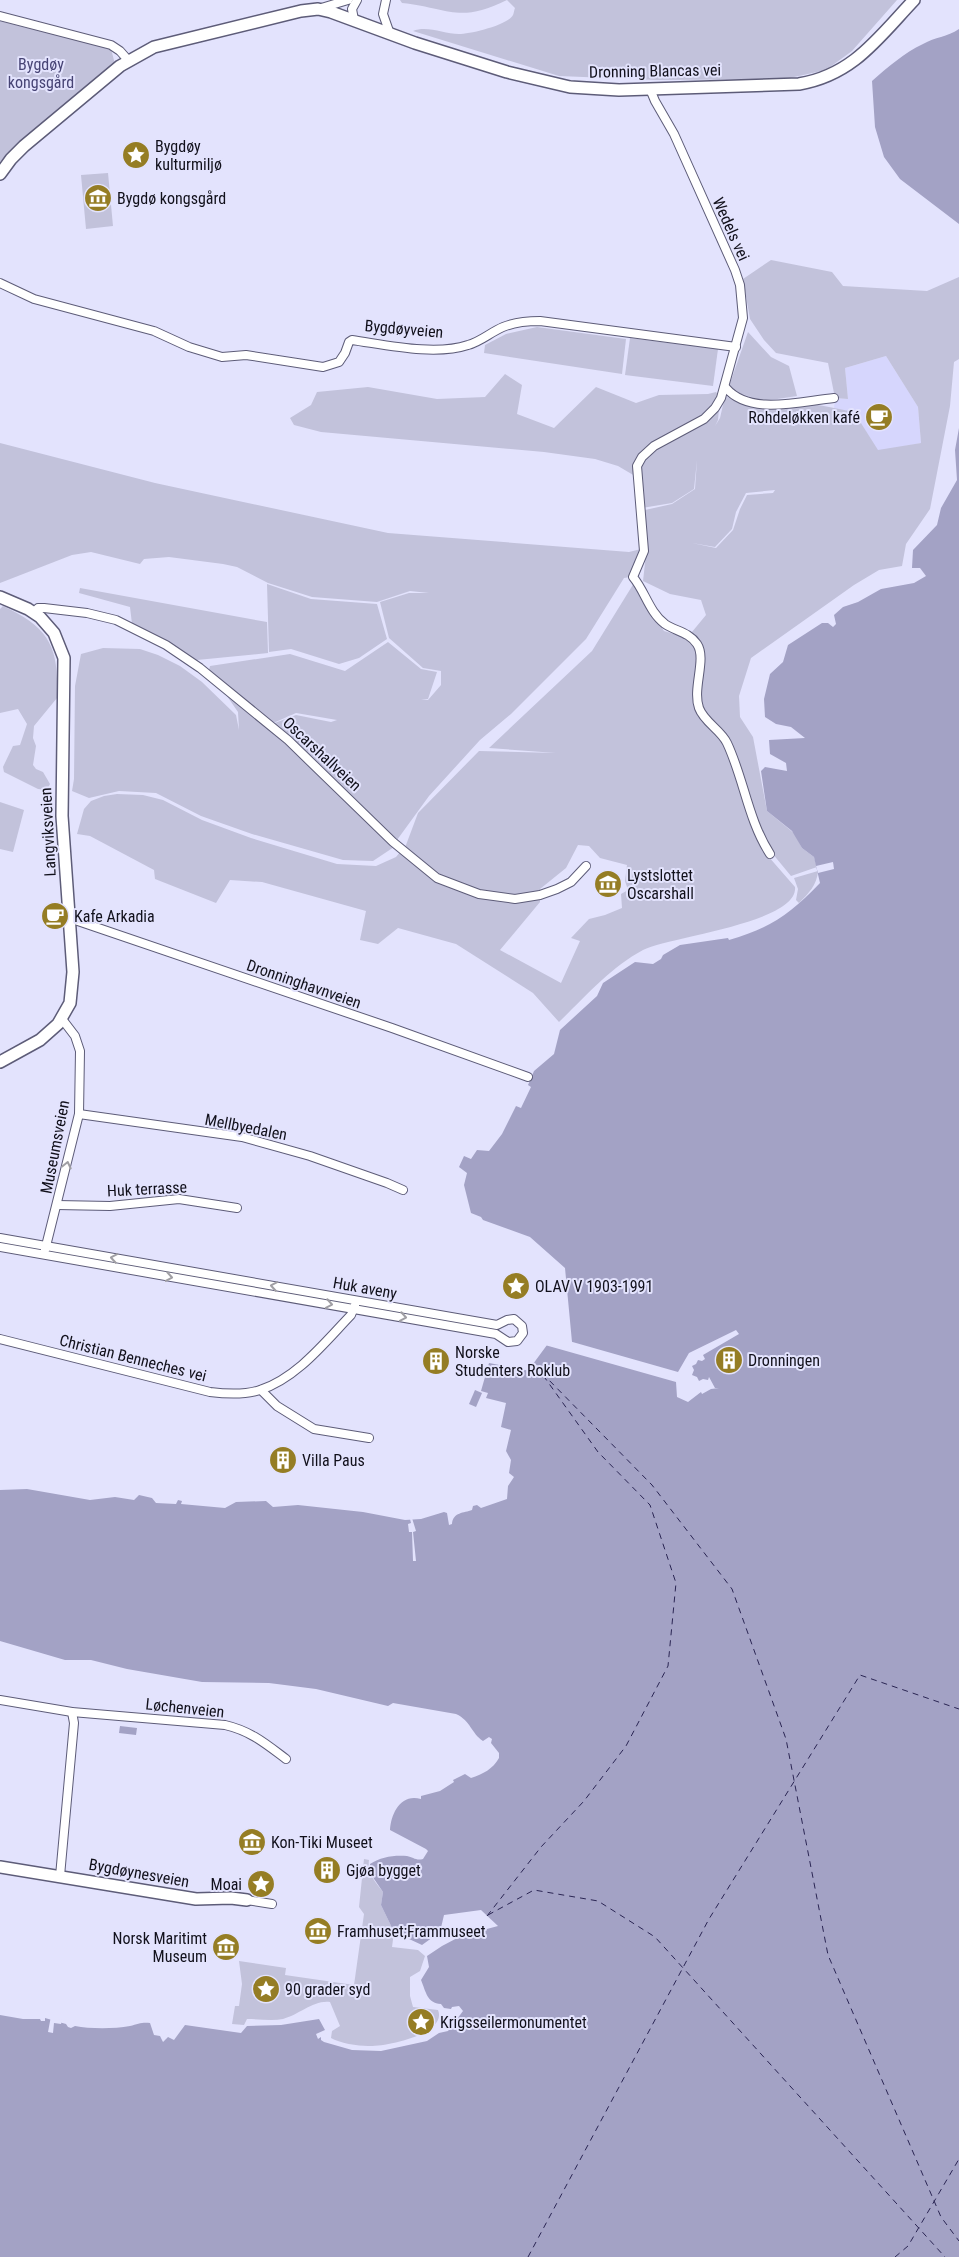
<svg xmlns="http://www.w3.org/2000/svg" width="959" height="2257" font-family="'Roboto Condensed',sans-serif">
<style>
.built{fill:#d6d6fd}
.green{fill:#c2c2db;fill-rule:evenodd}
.water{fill:#a3a2c5}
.pier{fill:#e3e3fd}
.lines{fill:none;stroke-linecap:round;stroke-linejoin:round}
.ferry{stroke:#2a2553;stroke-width:1;stroke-dasharray:6 5;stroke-linecap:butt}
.street-casing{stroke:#5d5c78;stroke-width:10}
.secondary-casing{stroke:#5d5c78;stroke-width:14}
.street{stroke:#fff;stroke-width:8}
.secondary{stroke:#fff;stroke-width:11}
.oneway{stroke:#a09fa4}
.labels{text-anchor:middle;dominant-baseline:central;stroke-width:4;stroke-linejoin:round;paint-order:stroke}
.park-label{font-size:16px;fill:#474475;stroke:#e3e3fd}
.street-label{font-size:16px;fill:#11101b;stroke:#e3e3fd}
.poi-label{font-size:16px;fill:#11101b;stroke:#e3e3fd;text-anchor:start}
</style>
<rect width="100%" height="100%" fill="#e3e3fd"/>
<polygon class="built" points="886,356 918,407 921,443 878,451 854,412 834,409 835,398 848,399 845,368"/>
<g class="green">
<path d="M 400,0 L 507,0 C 459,24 449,8 402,3 Z"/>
<path d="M 507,0 L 897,0 L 852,51 L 826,70 L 785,79 L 657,80 L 559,76 L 413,31 C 427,25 444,34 459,34 C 470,34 508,25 513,15 C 514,13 514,10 515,8 Z"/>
<polygon points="0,21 111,49 115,64 15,146 0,162"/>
<polygon points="108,173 113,226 86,229 81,175"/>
<path d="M 771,260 L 832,272 L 843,286 L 927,291 L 959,277 L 959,359 L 954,362 L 950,406 L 930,509 L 906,544 L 902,566 L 879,570 L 854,585 L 751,658 L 739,696 L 740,717 L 753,737 L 767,811 L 795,834 L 802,848 L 814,857 L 817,867 L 791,876 L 772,853 L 768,856 L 795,887 C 799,923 667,937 643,950 C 611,967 585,997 559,1022 L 533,993 L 456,944 L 398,928 L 378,944 L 360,940 L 366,911 L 262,882 L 230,880 L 216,903 L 155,879 L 154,870 L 90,836 L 77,834 L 84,809 L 91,801 L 104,796 L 117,794 L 143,795 L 163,800 L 202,820 L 251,838 L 337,864 L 376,866 L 396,857 L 406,845 L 418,813 L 479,751 L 556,753 L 489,748 L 592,651 L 634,583 L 664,631 L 687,638 L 706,615 L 701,600 L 670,594 L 643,581 L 647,545 L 645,510 L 672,504 L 695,489 L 697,460 L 694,489 L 672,503 L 642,508 L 640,479 L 618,466 L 595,459 L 544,452 L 321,432 L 294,425 L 290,418 L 311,405 L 317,392 L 368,387 L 437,399 L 485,397 L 505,374 L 522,385 L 517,414 L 554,428 L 596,387 L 636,403 L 659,395 L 708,394 L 716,392 L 720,397 L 718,420 L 715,426 L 720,418 L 725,396 C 759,414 771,403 804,404 C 820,404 838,409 854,412 L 878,450 L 921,443 L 918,407 L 886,356 L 845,368 L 848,399 L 835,398 L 828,363 L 776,353 L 764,340 L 750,319 L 743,279 ZM 775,490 L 773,493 L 747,495 L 740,509 L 733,530 L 716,548 L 692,543 L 715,547 L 732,529 L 736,512 L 746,493 ZM 578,845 L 589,846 L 600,858 L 627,865 L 625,881 L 628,890 L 621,894 L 622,908 L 605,915 L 589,919 L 571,938 L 580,941 L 561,983 L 500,950 L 540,902 L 540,889 L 566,868 Z"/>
<polygon points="537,327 626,339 622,374 484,353 485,345 506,334"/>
<polygon points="748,332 771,357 789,366 797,396 764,401 732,391 729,386"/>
<polygon points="630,338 718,349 713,386 625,375"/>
<polygon points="0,443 155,483 388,533 629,552 641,549 630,577 624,578 586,639 511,714 480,740 429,796 397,840 308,754 272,724 296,715 331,722 337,720 296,713 271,724 268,729 295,750 394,847 373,861 343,860 252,834 201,816 156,793 119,791 89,798 72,791 74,779 75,686 81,654 103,648 140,649 158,655 180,666 202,682 236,715 239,730 238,712 209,670 210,666 290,654 345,671 388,642 421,669 437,672 428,699 421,700 428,700 441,685 441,671 423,668 389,638 380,602 409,593 429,593 410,591 377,602 312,597 268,583 237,567 223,564 169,557 144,559 140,564 91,552 72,555 0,583"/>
<polygon points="267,584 311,599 377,604 387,639 359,658 339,664 291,649 269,652"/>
<polygon points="80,588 267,622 268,653 197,660 132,624 130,607 79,593"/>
<path d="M 3,606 C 50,628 59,647 57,698 L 34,726 L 33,738 L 36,746 L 33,765 L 36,769 L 43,772 L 50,784 L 47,790 L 38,789 L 4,772 L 3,767 L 13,746 L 20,745 L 27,724 L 18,709 L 0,713 L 0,609 Z"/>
<polygon points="0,802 24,810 13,852 0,849"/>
<path d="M 818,871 C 817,885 808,894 799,903 L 796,900 L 798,889 L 794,878 Z"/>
<path d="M 364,1859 L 369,1860 C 367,1874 375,1881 383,1892 L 381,1905 L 394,1932 L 392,1947 L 418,1950 L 425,1956 L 420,1971 L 410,1977 L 410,1996 L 413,2007 L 438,2010 C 448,2034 385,2047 368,2046 C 358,2046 339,2043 331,2038 L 332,2031 L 340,2026 L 330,2002 C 313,2000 299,2015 283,2019 C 272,2021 259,2019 247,2019 L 244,2025 L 232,2024 L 235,2006 L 239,2006 L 242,1984 L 239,1961 L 286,1968 L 285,1975 L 354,1985 L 364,1914 L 359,1907 Z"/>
</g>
<g class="water">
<path d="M 959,29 L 959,224 L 900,179 L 884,157 L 875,127 L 872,81 C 888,67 904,53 923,44 C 935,37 947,37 959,29 Z"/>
<path d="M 959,428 L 959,2257 L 0,2257 L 0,2015 L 23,2019 L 40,2019 L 41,2021 L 45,2021 L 45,2018 L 66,2024 L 68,2027 L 71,2028 L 75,2026 C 90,2029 114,2029 130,2026 C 138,2024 142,2022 150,2023 L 154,2035 L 160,2036 L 163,2042 L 168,2037 L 174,2040 L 185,2025 L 241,2033 L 247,2026 L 281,2025 L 319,2019 L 325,2030 L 316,2034 L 318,2039 L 321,2037 L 321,2040 L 324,2042 L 352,2050 L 381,2051 L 427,2041 L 439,2033 L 448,2031 L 463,2011 L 459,2006 L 452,2007 L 451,2009 L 444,2008 L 441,2004 C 427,2003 426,1992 421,1980 L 429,1967 L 427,1956 L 442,1946 L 461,1936 L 498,1926 L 481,1910 L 444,1915 L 440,1932 L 422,1945 L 394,1932 L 381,1905 L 383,1892 L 370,1873 L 370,1864 C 381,1857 393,1855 407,1856 C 413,1857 416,1861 423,1859 L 428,1851 L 426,1849 L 390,1830 C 391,1813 401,1793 421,1799 L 421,1796 L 440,1791 L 454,1782 L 453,1780 L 465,1774 L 471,1778 C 483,1774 493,1769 499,1758 L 499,1753 L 491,1743 L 492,1739 L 489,1737 L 483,1741 C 471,1733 471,1721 456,1714 L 393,1703 L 388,1706 L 316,1689 L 269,1683 L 202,1682 L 127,1669 L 91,1660 L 65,1660 L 0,1641 L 0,1490 L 27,1489 L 90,1500 L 115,1497 L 134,1500 L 139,1495 L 152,1498 L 156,1503 L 176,1504 L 178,1500 L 182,1501 L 181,1504 L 225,1508 L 236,1502 L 266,1501 L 273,1507 L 298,1505 L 363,1512 L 405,1520 L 421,1519 L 444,1512 L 447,1513 L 449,1525 L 452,1524 C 453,1512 464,1513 472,1510 L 473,1506 L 477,1505 L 481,1508 L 507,1499 L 508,1486 L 514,1477 L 509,1473 L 511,1460 L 506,1451 L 511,1430 L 501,1427 L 506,1403 L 486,1398 L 488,1393 L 481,1391 L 489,1363 L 546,1374 L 551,1370 L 533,1364 L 547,1345 L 570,1351 L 572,1342 L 565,1268 L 530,1237 L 483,1220 L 481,1217 L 471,1213 L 464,1185 L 467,1173 L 459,1167 L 464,1156 L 471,1159 L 477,1150 L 489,1151 L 502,1134 L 516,1106 L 521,1108 L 531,1087 L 528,1085 L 534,1071 L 554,1054 L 560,1030 L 597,996 L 603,983 L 635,962 L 653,964 L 661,959 L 663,955 L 680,945 L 728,938 L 729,940 C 771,928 790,914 820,883 L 814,857 L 802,848 L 792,831 L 767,811 L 761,771 L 765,767 L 787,771 L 786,763 L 770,754 L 769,740 L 805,738 L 791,727 L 776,724 L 765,717 L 764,699 L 770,674 L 783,662 L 788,645 L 822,623 L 828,623 L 833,627 L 836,624 L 834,615 L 843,607 L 858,602 L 881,589 L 914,583 L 926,576 L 920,568 L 912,568 L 913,550 L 937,525 L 941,508 L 957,480 L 955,450 Z"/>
<polygon points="475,1390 482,1393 476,1407 469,1404"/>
<polygon points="120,1726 137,1728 136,1735 119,1733"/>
</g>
<g class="pier">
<polygon points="833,862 834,869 818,873 816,866"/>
<polygon points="736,1330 739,1334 703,1355 705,1359 702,1361 698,1360 696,1364 692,1366 694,1370 692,1375 697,1377 699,1381 703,1379 708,1380 709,1377 715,1388 719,1388 711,1389 702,1394 701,1392 688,1402 677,1397 676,1382 545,1345 548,1343 568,1349 569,1341 678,1372 689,1353"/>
<polygon points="412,1518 416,1531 413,1532 416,1561 413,1561 412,1532 409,1532 408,1524 411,1523 410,1519"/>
<polygon points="51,2016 62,2020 61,2024 54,2023 53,2033 48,2032"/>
</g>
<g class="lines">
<g class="ferry">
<polyline points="542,1373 652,1485 732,1589 786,1739 828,1955 941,2217 959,2241"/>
<polyline points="488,1915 534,1890 598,1901 655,1937 945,2257"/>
<polyline points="487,1916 541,1847 584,1801 626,1746 668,1666 676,1583 650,1505 598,1452 545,1378"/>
<polyline points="528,2257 709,1919 860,1675 959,1709"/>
<polyline points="895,2257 908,2246 959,2159"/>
</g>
<g class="street-casing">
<g id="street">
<polyline points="386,0 383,14 390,34"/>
<polyline points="318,9 348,0"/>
<polyline points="0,16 111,45 120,51 128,60"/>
<polyline points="354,20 352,9 357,0"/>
<path d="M 650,89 L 655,101 L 674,134 L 735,270 L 740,285 L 743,318 L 721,398 L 715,408 L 704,419 L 654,446 L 642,457 L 637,466 L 644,551 L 633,577 C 645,591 649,612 665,624 C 675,631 689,632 697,644 C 707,659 692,688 699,708 C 704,722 721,730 727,743 C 744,779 748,820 770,854"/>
<path d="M 0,283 L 34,299 L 154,331 L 189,347 L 222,357 L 246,355 L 323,367 L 339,362 L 345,353 L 349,342 L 352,340 C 387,345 435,356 468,345 C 480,342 491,332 503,327 C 515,322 527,321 540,321 L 736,347"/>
<path d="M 726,388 C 750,416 801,401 834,398"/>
<polyline points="34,612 38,608 44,608 87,613 116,620 166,645 200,668 288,740 393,842 437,878 479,894 515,899 540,895 557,889 571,882 586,866"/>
<polyline points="69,918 392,1028 528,1077"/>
<polyline points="79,1114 242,1137 310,1156 387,1183 403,1190"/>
<polyline points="57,1205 110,1206 179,1199 237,1208"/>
<polyline points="0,1238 497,1325 507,1320 514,1319 522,1326 523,1333 517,1341 508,1342 496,1334 0,1247"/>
<polyline points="45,1250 79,1114 80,1051 75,1036 62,1019"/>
<path d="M 0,1339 L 210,1392 C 226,1394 245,1395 260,1390 C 297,1378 325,1342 351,1315 L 355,1305"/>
<polyline points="261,1390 277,1406 314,1429 369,1438"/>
<path d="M 0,1700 L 72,1712 L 225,1725 C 251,1731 266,1744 286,1759"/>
<polyline points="60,1876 74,1723 72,1712"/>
<polyline points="247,1900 272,1904"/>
</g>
</g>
<g class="secondary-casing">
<g id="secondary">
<path d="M 0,174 L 11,159 L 24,146 L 120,66 L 154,47 L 301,11 L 318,9 L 331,12 L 415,43 L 507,72 L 570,87 L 619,90 L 799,84 C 853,75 878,38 914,0"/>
<polyline points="0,597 28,609 40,617 54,633 64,658 62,816 73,972 70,1003 58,1024 40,1040 0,1062"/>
<polyline points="0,1867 196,1899 231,1898 247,1900"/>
</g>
</g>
<use href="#street" class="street"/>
<use href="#secondary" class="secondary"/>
</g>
<defs><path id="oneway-chevron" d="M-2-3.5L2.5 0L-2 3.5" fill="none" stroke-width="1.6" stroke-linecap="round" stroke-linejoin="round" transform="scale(1.25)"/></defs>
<g class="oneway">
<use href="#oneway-chevron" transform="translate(67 1165) rotate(-77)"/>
<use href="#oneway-chevron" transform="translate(114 1258) rotate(-170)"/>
<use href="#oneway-chevron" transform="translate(169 1277) rotate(10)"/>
<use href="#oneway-chevron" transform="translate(274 1286) rotate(-170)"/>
<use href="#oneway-chevron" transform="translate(329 1304) rotate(10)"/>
<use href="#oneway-chevron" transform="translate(403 1317) rotate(10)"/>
</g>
<defs>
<g id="sight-disc" transform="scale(1.4375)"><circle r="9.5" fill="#957d24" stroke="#e3e3fd"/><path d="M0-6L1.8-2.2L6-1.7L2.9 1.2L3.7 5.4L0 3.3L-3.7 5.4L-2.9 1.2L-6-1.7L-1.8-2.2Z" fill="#fff"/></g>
<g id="museum-disc" transform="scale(1.4375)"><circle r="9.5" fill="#957d24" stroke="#e3e3fd"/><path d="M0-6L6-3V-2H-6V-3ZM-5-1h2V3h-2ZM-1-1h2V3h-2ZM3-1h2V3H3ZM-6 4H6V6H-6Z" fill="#fff"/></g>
<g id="cafe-disc" transform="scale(1.4375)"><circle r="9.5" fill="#957d24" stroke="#e3e3fd"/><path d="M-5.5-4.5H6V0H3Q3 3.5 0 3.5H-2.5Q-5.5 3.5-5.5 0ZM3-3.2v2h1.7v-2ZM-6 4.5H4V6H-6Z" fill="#fff"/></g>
<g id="building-disc" transform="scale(1.4375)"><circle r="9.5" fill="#957d24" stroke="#e3e3fd"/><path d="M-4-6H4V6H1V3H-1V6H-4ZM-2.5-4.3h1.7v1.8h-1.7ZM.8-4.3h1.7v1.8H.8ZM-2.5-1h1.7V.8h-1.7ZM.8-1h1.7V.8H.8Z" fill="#fff"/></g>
</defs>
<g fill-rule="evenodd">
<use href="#sight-disc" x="136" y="155"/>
<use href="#museum-disc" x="98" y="198"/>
<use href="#cafe-disc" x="879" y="417"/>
<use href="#museum-disc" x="608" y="884"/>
<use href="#cafe-disc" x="55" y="916"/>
<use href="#sight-disc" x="516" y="1286"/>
<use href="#building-disc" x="729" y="1360"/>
<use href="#building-disc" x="436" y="1361"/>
<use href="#building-disc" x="283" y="1460"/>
<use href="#museum-disc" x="252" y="1842"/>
<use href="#building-disc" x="327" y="1870"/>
<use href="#sight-disc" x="261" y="1884"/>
<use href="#museum-disc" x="318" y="1931"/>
<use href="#museum-disc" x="226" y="1947"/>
<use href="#sight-disc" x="266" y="1989"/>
<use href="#sight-disc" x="421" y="2022"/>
</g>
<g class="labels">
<g class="park-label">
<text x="41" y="64">Bygdøy<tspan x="41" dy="18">kongsgård</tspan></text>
</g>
<g class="street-label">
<text transform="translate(655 71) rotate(-1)">Dronning Blancas vei</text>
<text transform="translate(731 229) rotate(66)">Wedels vei</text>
<text transform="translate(404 329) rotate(5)">Bygdøyveien</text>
<text transform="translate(322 754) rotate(43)">Oscarshallveien</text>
<text transform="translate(48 832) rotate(-93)">Langviksveien</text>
<text transform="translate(304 984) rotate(19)">Dronninghavnveien</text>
<text transform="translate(246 1127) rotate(11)">Mellbyedalen</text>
<text transform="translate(55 1147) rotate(-79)">Museumsveien</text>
<text transform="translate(147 1189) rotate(-3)">Huk terrasse</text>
<text transform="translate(365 1288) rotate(10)">Huk aveny</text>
<text transform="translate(133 1358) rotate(14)">Christian Benneches vei</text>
<text transform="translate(185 1708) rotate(6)">Løchenveien</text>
<text transform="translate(139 1873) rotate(10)">Bygdøynesveien</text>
</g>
<g class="poi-label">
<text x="155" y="146">Bygdøy<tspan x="155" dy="18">kulturmiljø</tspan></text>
<text x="117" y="198">Bygdø kongsgård</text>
<text x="860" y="417" text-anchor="end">Rohdeløkken kafé</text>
<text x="627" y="875">Lystslottet<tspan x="627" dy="18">Oscarshall</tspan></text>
<text x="74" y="916">Kafe Arkadia</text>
<text x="535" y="1286">OLAV V 1903-1991</text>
<text x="455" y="1352">Norske<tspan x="455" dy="18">Studenters Roklub</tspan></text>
<text x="748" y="1360">Dronningen</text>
<text x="302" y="1460">Villa Paus</text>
<text x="271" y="1842">Kon-Tiki Museet</text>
<text x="346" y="1870">Gjøa bygget</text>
<text x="242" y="1884" text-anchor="end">Moai</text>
<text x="337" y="1931">Framhuset;Frammuseet</text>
<text x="207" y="1938" text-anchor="end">Norsk Maritimt<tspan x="207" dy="18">Museum</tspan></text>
<text x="285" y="1989">90 grader syd</text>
<text x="440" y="2022">Krigsseilermonumentet</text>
</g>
</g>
</svg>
